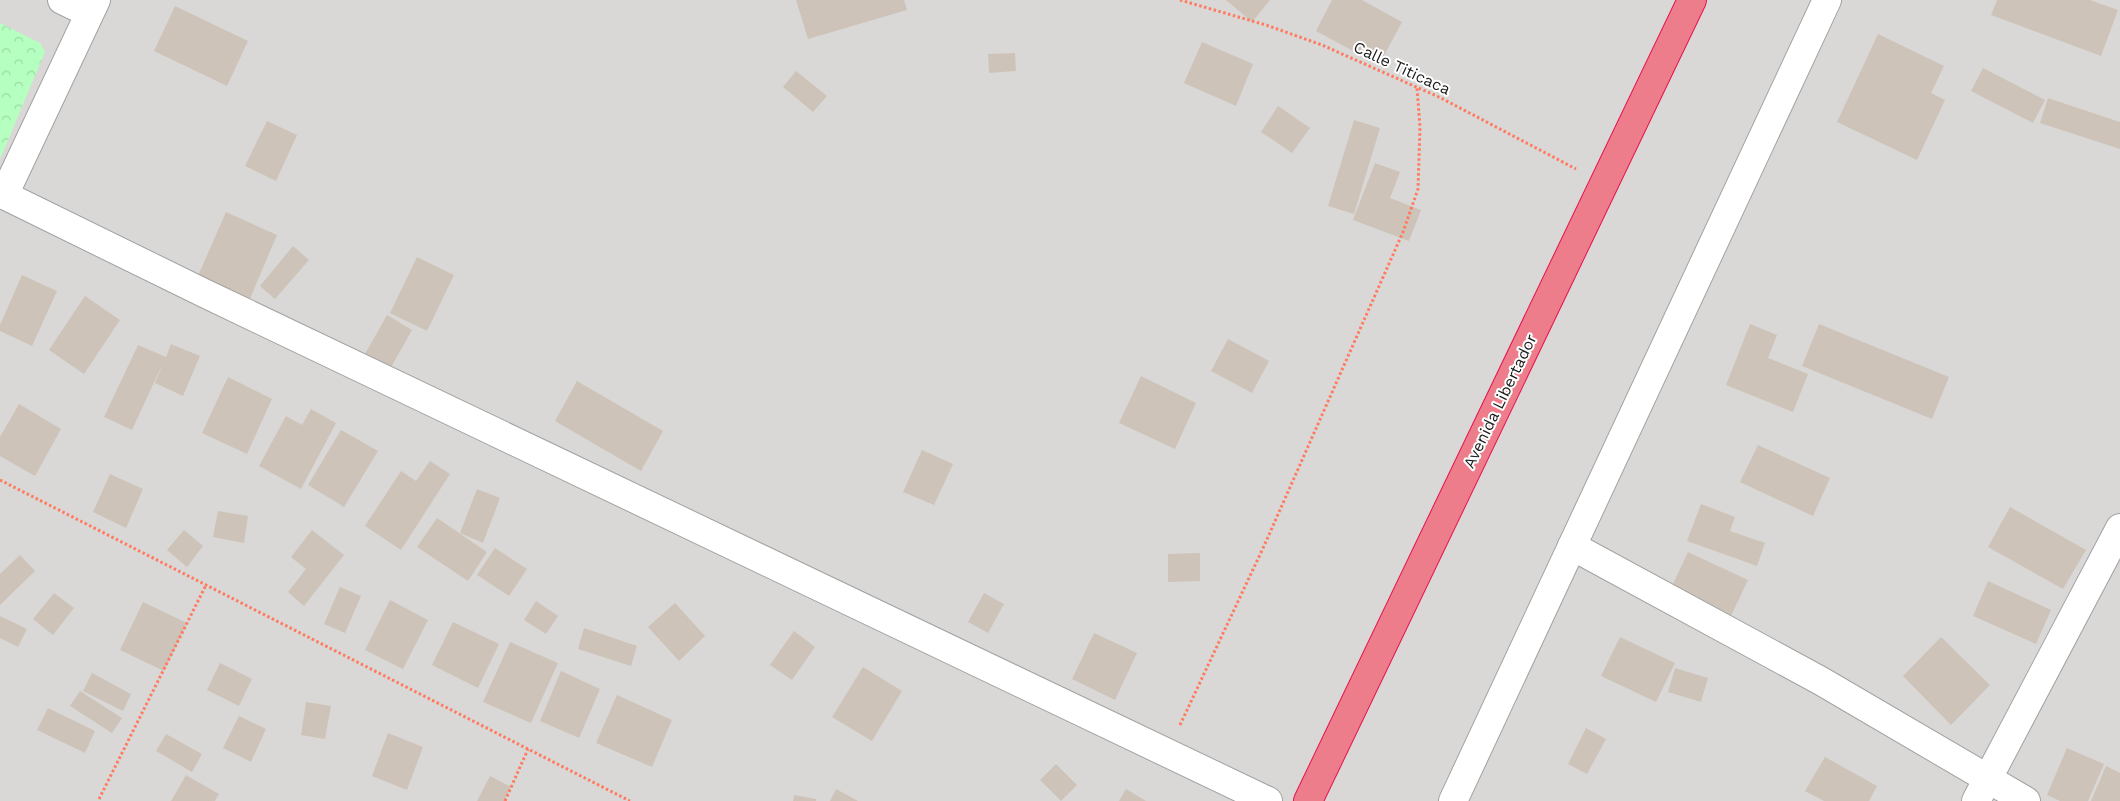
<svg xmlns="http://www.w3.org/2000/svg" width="2120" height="801" font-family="'Work Sans',sans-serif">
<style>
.residential{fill:#d9d8d7}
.park{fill:url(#park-crowns)}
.building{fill:#cec3b8}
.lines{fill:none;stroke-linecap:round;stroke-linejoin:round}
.minor-casing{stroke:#a2a2a2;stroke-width:30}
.highway-casing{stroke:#e5124d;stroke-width:30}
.path{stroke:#ff7a5e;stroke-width:3;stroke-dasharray:2.5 2.5;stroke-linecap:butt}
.minor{stroke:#fff;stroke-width:28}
.highway{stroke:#ee7d8b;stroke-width:28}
.labels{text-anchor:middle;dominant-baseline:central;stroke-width:4;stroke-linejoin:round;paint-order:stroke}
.street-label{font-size:16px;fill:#1b1b1b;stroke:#fff}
</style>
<defs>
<pattern id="park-crowns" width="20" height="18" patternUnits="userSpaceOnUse" patternTransform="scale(1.25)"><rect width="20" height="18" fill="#b5ffc0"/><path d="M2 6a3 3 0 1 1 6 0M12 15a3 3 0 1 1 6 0" fill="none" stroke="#9bdaa4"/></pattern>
</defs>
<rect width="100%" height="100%" fill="#eeeadf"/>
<rect class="residential" x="0" y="0" width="2120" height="801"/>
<polygon class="park" points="0,23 40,43 45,52 0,159"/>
<g class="building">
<polygon points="796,0 904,0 907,10 808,39"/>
<polygon points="1226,0 1270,0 1252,22"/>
<polygon points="1332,0 1362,0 1402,22 1379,65 1316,31"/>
<polygon points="1997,0 2090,0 2118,10 2101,56 1991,15"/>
<polygon points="175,6 248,41 227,86 154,51"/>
<polygon points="1878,34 1944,66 1931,93 1945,100 1917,160 1837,122"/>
<polygon points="1202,42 1253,64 1236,106 1184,83"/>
<polygon points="1015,53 1016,71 989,73 988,54"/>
<polygon points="1983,68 2045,100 2033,123 1971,91"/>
<polygon points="796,71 827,96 813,112 783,87"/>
<polygon points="2048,98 2120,122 2120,149 2040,123"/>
<polygon points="1278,106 1310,128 1292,153 1261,132"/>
<polygon points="1354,120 1380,128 1354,214 1328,206"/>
<polygon points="267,121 297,135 276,181 245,166"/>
<polygon points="1375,163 1400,172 1390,198 1421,210 1409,241 1353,220"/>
<polygon points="226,212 277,235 249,301 197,278"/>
<polygon points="293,246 309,260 275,299 260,286"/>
<polygon points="417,257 454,275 427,331 390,313"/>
<polygon points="22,275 57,291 32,346 0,331 0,325"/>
<polygon points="85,296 120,320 84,374 49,350"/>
<polygon points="387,315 412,330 390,369 365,354"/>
<polygon points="1750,324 1777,335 1768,358 1808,374 1793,412 1726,385"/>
<polygon points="1819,324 1949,377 1932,419 1802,366"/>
<polygon points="1228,339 1269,361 1252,393 1211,371"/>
<polygon points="171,344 200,356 183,396 155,383 163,363 132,430 104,417 138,345 166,357"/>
<polygon points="1141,376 1196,403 1175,449 1119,423"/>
<polygon points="228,377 272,399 247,454 202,433"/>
<polygon points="577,381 663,431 641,471 555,421"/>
<polygon points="19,404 61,429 35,476 0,456 0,437"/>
<polygon points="311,409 336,423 301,489 259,466 286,416 302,425"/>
<polygon points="341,430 378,451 344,507 308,485"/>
<polygon points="1758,445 1830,478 1813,516 1740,482"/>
<polygon points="922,450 953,464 934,505 903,492"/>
<polygon points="430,461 450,474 401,550 365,526 401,471 416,481"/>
<polygon points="110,474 143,489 126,528 93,512"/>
<polygon points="477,489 500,498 483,543 460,533"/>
<polygon points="1701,504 1735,517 1730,531 1765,543 1757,566 1687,541"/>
<polygon points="2010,507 2086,550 2063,589 1988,547"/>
<polygon points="218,511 248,516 244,543 213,537"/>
<polygon points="437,518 487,552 468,581 417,547"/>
<polygon points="184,530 203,546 187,567 167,550"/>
<polygon points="312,530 344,555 304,606 288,592 306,569 291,557"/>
<polygon points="495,548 527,569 509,596 477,575"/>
<polygon points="1688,552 1748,580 1731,616 1671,588"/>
<polygon points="1200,553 1200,581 1168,582 1168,554"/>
<polygon points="20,555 35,571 0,605 0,574"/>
<polygon points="1988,581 2051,610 2036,644 1973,616"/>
<polygon points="340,587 361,596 345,633 324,624"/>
<polygon points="54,593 74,608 53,635 33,619"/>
<polygon points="984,593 1004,604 988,633 968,622"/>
<polygon points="390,600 428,620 403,669 365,650"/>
<polygon points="536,601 558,616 546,634 524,620"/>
<polygon points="143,602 187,623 164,671 120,650"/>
<polygon points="675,603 705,636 679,661 648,627"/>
<polygon points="0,616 27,629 18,647 0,638"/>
<polygon points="453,622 499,644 478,688 432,665"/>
<polygon points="584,628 637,646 631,666 578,649"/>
<polygon points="794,631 815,647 792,680 770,665"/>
<polygon points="1094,633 1137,653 1115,700 1072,679"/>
<polygon points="1620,637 1675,663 1656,702 1601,676"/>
<polygon points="1941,637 1990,685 1951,725 1903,676"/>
<polygon points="510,642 558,663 531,723 483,702"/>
<polygon points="220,663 252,679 239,706 207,690"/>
<polygon points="863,667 902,691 872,741 832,717"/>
<polygon points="1675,668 1708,678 1701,702 1668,692"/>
<polygon points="561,671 600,689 579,738 540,721"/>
<polygon points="92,673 131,694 123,711 83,691"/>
<polygon points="80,691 122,718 112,733 70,706"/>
<polygon points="617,695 672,720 652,767 596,743"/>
<polygon points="306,702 331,706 325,739 301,735"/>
<polygon points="48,708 95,731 85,753 37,730"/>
<polygon points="239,716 266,729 251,762 223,748"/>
<polygon points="1586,728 1606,739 1587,774 1568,764"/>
<polygon points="388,733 423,747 407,790 372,776"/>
<polygon points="166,734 202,754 192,772 156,751"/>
<polygon points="2067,748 2104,764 2088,801 2060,801 2047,795"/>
<polygon points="1825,757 1877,786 1869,801 1824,801 1805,791"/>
<polygon points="1056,764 1077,785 1061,801 1040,780"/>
<polygon points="2106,766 2120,773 2120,801 2091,801"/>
<polygon points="186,775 219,794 215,801 171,801"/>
<polygon points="490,776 511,787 504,801 477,801"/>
<polygon points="836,789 858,801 830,801"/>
<polygon points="1126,789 1146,801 1119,801"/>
<polygon points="794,795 816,799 816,801 793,801"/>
</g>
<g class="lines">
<g class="minor-casing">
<g id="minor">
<polyline points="62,0 89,13"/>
<polyline points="0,193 206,294 1268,801"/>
<polyline points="4,195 96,0"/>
<polyline points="1572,546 1821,681 2026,801"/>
<polyline points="1453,801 1827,0"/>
<polyline points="1976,801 2120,528"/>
</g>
</g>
<g class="highway-casing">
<polyline id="highway" points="1308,801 1692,0"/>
</g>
<g class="path">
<polyline points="1180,0 1266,25 1322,45 1441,98 1576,169"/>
<polyline points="0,480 630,801"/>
<polyline points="1180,725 1264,546 1403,232 1418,189 1420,127 1417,88"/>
<polyline points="99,799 206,585"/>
<polyline points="505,801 528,749"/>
</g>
<use href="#minor" class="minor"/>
<use href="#highway" class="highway"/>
</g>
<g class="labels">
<g class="street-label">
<text transform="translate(1402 68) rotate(25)">Calle Titicaca</text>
<text transform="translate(1500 401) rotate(-64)">Avenida Libertador</text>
</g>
</g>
</svg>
